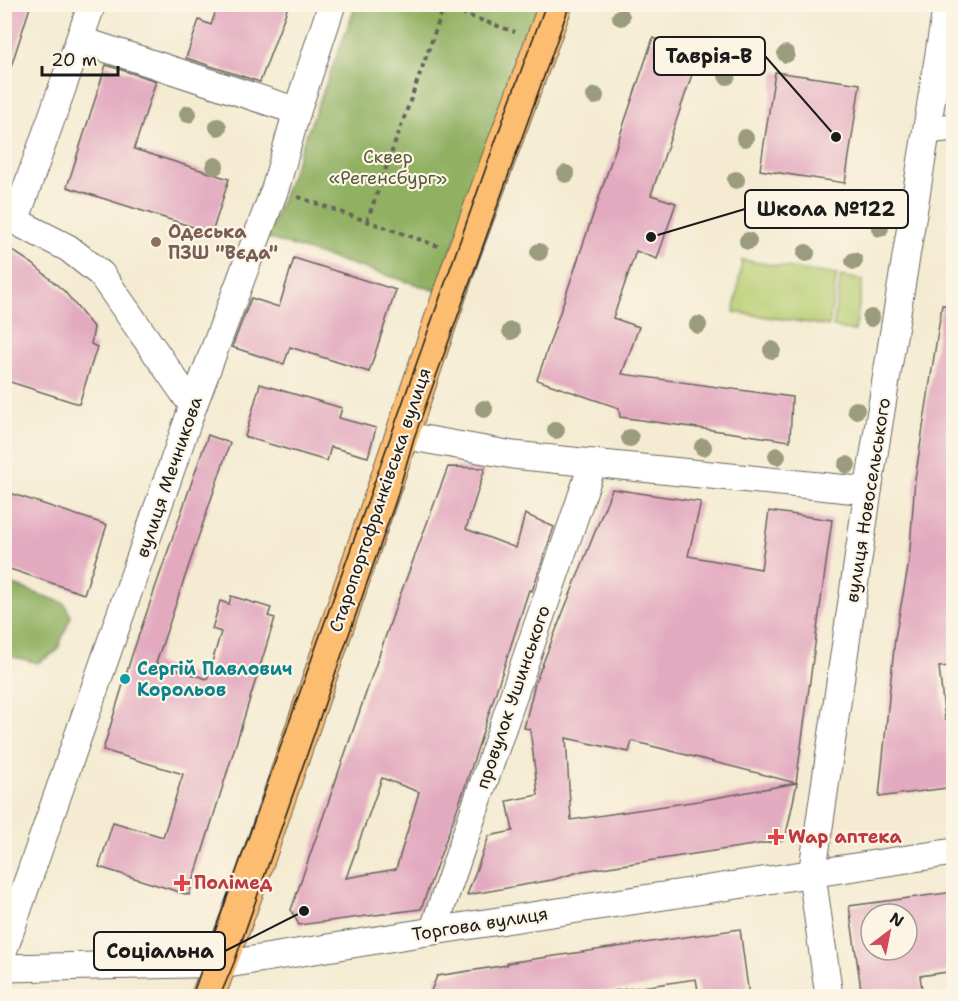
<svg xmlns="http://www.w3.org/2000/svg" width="958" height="1001" font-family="'Shantell Sans',sans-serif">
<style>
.green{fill:#b5cc70;stroke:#687446;stroke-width:1.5}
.forest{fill:#90b062;stroke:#56663f;stroke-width:1.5}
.building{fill:#e2a9bf;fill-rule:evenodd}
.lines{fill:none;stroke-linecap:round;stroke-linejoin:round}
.minor-casing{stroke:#68645c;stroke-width:29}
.major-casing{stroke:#68645c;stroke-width:35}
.path{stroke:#68645c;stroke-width:4;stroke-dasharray:4.5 4.5;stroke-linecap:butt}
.minor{stroke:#fff;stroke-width:27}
.major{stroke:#fcbd6f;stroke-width:33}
.tram{stroke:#1c1c1c;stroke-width:1.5}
.tree{fill:#9b9b7e}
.education-dot{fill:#8d6e63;stroke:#fcf5e5;stroke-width:2}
.culture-dot{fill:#0f9aa8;stroke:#fcf5e5;stroke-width:2}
.health-dot{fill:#e0444e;stroke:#fcf5e5;stroke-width:2}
.labels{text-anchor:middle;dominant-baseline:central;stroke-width:4.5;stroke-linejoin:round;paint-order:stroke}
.park-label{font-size:18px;fill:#525a39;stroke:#fcf5e5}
.education-label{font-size:18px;font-weight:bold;fill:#785e54;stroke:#fcf5e5;text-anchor:start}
.street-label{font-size:18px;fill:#1c1c1c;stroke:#fcf5e5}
.culture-label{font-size:18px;font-weight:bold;fill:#0d838f;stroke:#fcf5e5;text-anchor:start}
.health-label{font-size:18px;font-weight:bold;fill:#be3a42;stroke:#fcf5e5;text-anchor:start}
.leader{fill:none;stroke:#1c1c1c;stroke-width:2}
.callout-dot{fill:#1c1c1c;stroke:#fcf5e5;stroke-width:2}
.callout{fill:#fcf5e5;stroke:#1c1c1c;stroke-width:2}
.callout-label{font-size:20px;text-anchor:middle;font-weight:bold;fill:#1c1c1c}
</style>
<rect width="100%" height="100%" fill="#fcf5e5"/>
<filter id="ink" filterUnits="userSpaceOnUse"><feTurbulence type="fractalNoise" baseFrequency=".0167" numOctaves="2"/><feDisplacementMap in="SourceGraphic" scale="12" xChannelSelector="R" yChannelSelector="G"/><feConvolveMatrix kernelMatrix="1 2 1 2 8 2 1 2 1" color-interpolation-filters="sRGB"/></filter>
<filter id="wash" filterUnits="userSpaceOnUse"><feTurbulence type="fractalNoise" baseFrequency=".008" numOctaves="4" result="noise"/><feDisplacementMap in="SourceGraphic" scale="24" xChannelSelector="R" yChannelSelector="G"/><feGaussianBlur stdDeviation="1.35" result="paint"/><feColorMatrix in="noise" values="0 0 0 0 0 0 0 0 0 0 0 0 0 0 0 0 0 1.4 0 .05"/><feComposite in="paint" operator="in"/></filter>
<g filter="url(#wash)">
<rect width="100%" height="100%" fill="#f4ebd2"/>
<g class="green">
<polygon points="742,260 837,275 829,326 734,312"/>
<polygon points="841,276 863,280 855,331 833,327"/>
</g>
<g class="forest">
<polygon points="356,5 539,5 437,291 267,238"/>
<polygon points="5,582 64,603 71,616 57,651 38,663 5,655"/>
</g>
<g id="blocks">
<g class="building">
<polygon points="4,4 31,4 9,73 4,73"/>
<polygon points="218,4 289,4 260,82 186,58 199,20 211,25"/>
<polygon points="653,38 699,54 651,195 676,203 657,259 636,251 613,318 639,327 622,374 792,397 790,441 620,417 619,408 537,380"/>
<polygon points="106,65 156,81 134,149 229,179 212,233 67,187"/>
<polygon points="775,72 860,84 845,183 760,170"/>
<polygon points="10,249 33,264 65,292 94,328 91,344 97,347 79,404 4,380 4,261"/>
<polygon points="294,258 396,290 369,372 290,347 284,364 232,347 251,298 279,307"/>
<polygon points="942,305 954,306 954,666 939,667 945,720 954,719 954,787 879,797 895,638 909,562 915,479"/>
<polygon points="260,384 342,408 339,418 376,428 368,457 331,447 327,461 245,437"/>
<polygon points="208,435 230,443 156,663 207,679 221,632 212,629 220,601 229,604 231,596 271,608 268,616 275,618 189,895 99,867 113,822 163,837 183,774 103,750 132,655"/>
<path d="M 448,467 L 485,468 L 466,529 L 516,548 L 525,514 L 554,527 L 532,591 L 529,590 L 465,787 L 421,909 L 299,925 L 291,910 L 396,606 ZM 382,778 L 419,792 L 396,869 L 346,878 Z"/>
<polygon points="612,489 701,502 688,556 761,569 769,511 832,520 796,783 632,741 629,752 566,738 571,820 698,801 797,783 785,840 582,871 552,880 467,895 489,836 513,831 507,801 538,795 530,729 524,728 535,683"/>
<polygon points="4,491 107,525 84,594 4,567"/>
<path d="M 954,892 L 954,971 L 920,976 L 923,996 L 862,996 L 849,906 ZM 871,914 L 907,914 L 907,950 L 871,950 Z"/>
<polygon points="740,929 749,996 699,996 696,979 580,996 429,996 437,976 507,965 507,963"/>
</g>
</g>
</g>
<g filter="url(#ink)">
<use href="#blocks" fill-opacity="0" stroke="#68645c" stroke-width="1.5"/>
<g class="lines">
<g class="minor-casing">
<g id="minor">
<polyline points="80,40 297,111"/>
<polyline points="927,130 954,127"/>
<polyline points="4,220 15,221 68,248 101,274 193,406"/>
<polyline points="15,221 92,4"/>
<polyline points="401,435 513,455 868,491"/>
<polyline points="433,931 593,463"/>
<polyline points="4,949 193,406 275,189 297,111 332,4"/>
<polyline points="4,968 234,963 433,931 954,852"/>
<polyline points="829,996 812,875 868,491 947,4"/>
</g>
</g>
<g class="major-casing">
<polyline id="major" points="208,996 252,877 463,255 556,4"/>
</g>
<g class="path">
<polyline points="436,4 515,32"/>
<polyline points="298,197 438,246"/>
<polyline points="367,221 445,4"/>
</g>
<use href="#minor" class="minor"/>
<use href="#major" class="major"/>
<g class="tram">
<polyline points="192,996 510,100 546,4"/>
<polyline points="220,996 234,963 396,500 414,438 570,4"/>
</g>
</g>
<g class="tree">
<circle cx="621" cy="17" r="9"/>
<circle cx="786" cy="54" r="9"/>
<circle cx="727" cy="76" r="9"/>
<circle cx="595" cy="96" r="9"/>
<circle cx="188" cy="114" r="9"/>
<circle cx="218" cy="127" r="9"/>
<circle cx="745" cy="138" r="9"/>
<circle cx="215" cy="166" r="9"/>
<circle cx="566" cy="174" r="9"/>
<circle cx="736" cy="180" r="9"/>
<circle cx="880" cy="228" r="9"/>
<circle cx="748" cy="241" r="9"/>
<circle cx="539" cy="252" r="9"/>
<circle cx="806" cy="253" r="9"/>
<circle cx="854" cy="261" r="9"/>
<circle cx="871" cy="318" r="9"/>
<circle cx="698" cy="325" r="9"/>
<circle cx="511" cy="331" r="9"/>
<circle cx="772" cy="350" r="9"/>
<circle cx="484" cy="409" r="9"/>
<circle cx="856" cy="410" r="9"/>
<circle cx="556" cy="430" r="9"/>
<circle cx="630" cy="438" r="9"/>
<circle cx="703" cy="447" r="9"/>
<circle cx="777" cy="456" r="9"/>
<circle cx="847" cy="465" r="9"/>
</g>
</g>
<circle class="education-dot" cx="156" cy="242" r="6"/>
<circle class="culture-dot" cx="125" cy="679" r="6"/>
<g class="health-dot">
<path d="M773 828h6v6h6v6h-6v6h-6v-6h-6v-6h6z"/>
<path d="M179 874h6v6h6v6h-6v6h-6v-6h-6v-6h6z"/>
</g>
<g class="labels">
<g class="park-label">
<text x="388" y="157">Сквер<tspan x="388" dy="21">«Регенсбург»</tspan></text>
</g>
<g class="education-label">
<text x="168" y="232">Одеська<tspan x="168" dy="21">ПЗШ "Вєда"</tspan></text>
</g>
<g class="street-label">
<text transform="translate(169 477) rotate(-71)">вулиця Мечникова</text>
<text transform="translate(380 500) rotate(-71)">Старопортофранківська вулиця</text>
<text transform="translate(868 500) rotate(-81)">вулиця Новосельського</text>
<text transform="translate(513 697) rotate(-71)">провулок Ушинського</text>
<text transform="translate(480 924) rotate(-9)">Торгова вулиця</text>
</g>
<g class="culture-label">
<text x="137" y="669">Сергій Павлович<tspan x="137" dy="21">Корольов</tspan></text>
</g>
<g class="health-label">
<text x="788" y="837">Wap аптека</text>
<text x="194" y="883">Полімед</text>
</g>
</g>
<path class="leader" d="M836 137L765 56M651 237L745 209M304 911L225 951"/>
<g class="callout-dot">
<circle cx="836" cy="137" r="6"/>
<circle cx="651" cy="237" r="6"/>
<circle cx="304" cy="911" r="6"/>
</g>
<g class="callout">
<rect x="654" y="37" width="111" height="38" rx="6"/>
<rect x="745" y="190" width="163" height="38" rx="6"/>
<rect x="94" y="932" width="131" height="38" rx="6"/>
</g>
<g class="callout-label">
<text x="709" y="63">Таврія-В</text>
<text x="826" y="216">Школа №122</text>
<text x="160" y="958">Соціальна</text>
</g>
<rect width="958" height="1001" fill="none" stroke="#fcf5e5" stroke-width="24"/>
<g transform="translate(889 932) rotate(32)"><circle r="28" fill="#fcf5e5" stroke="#a29e95" stroke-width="1.5"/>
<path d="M0-4.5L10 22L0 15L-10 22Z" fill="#d1495b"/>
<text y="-9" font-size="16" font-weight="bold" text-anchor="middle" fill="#1c1c1c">N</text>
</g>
<path d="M42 66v9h76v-9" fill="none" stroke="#1c1c1c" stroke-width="3"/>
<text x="51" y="66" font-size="18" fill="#1c1c1c" stroke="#fcf5e5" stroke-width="4.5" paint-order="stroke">20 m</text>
</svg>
